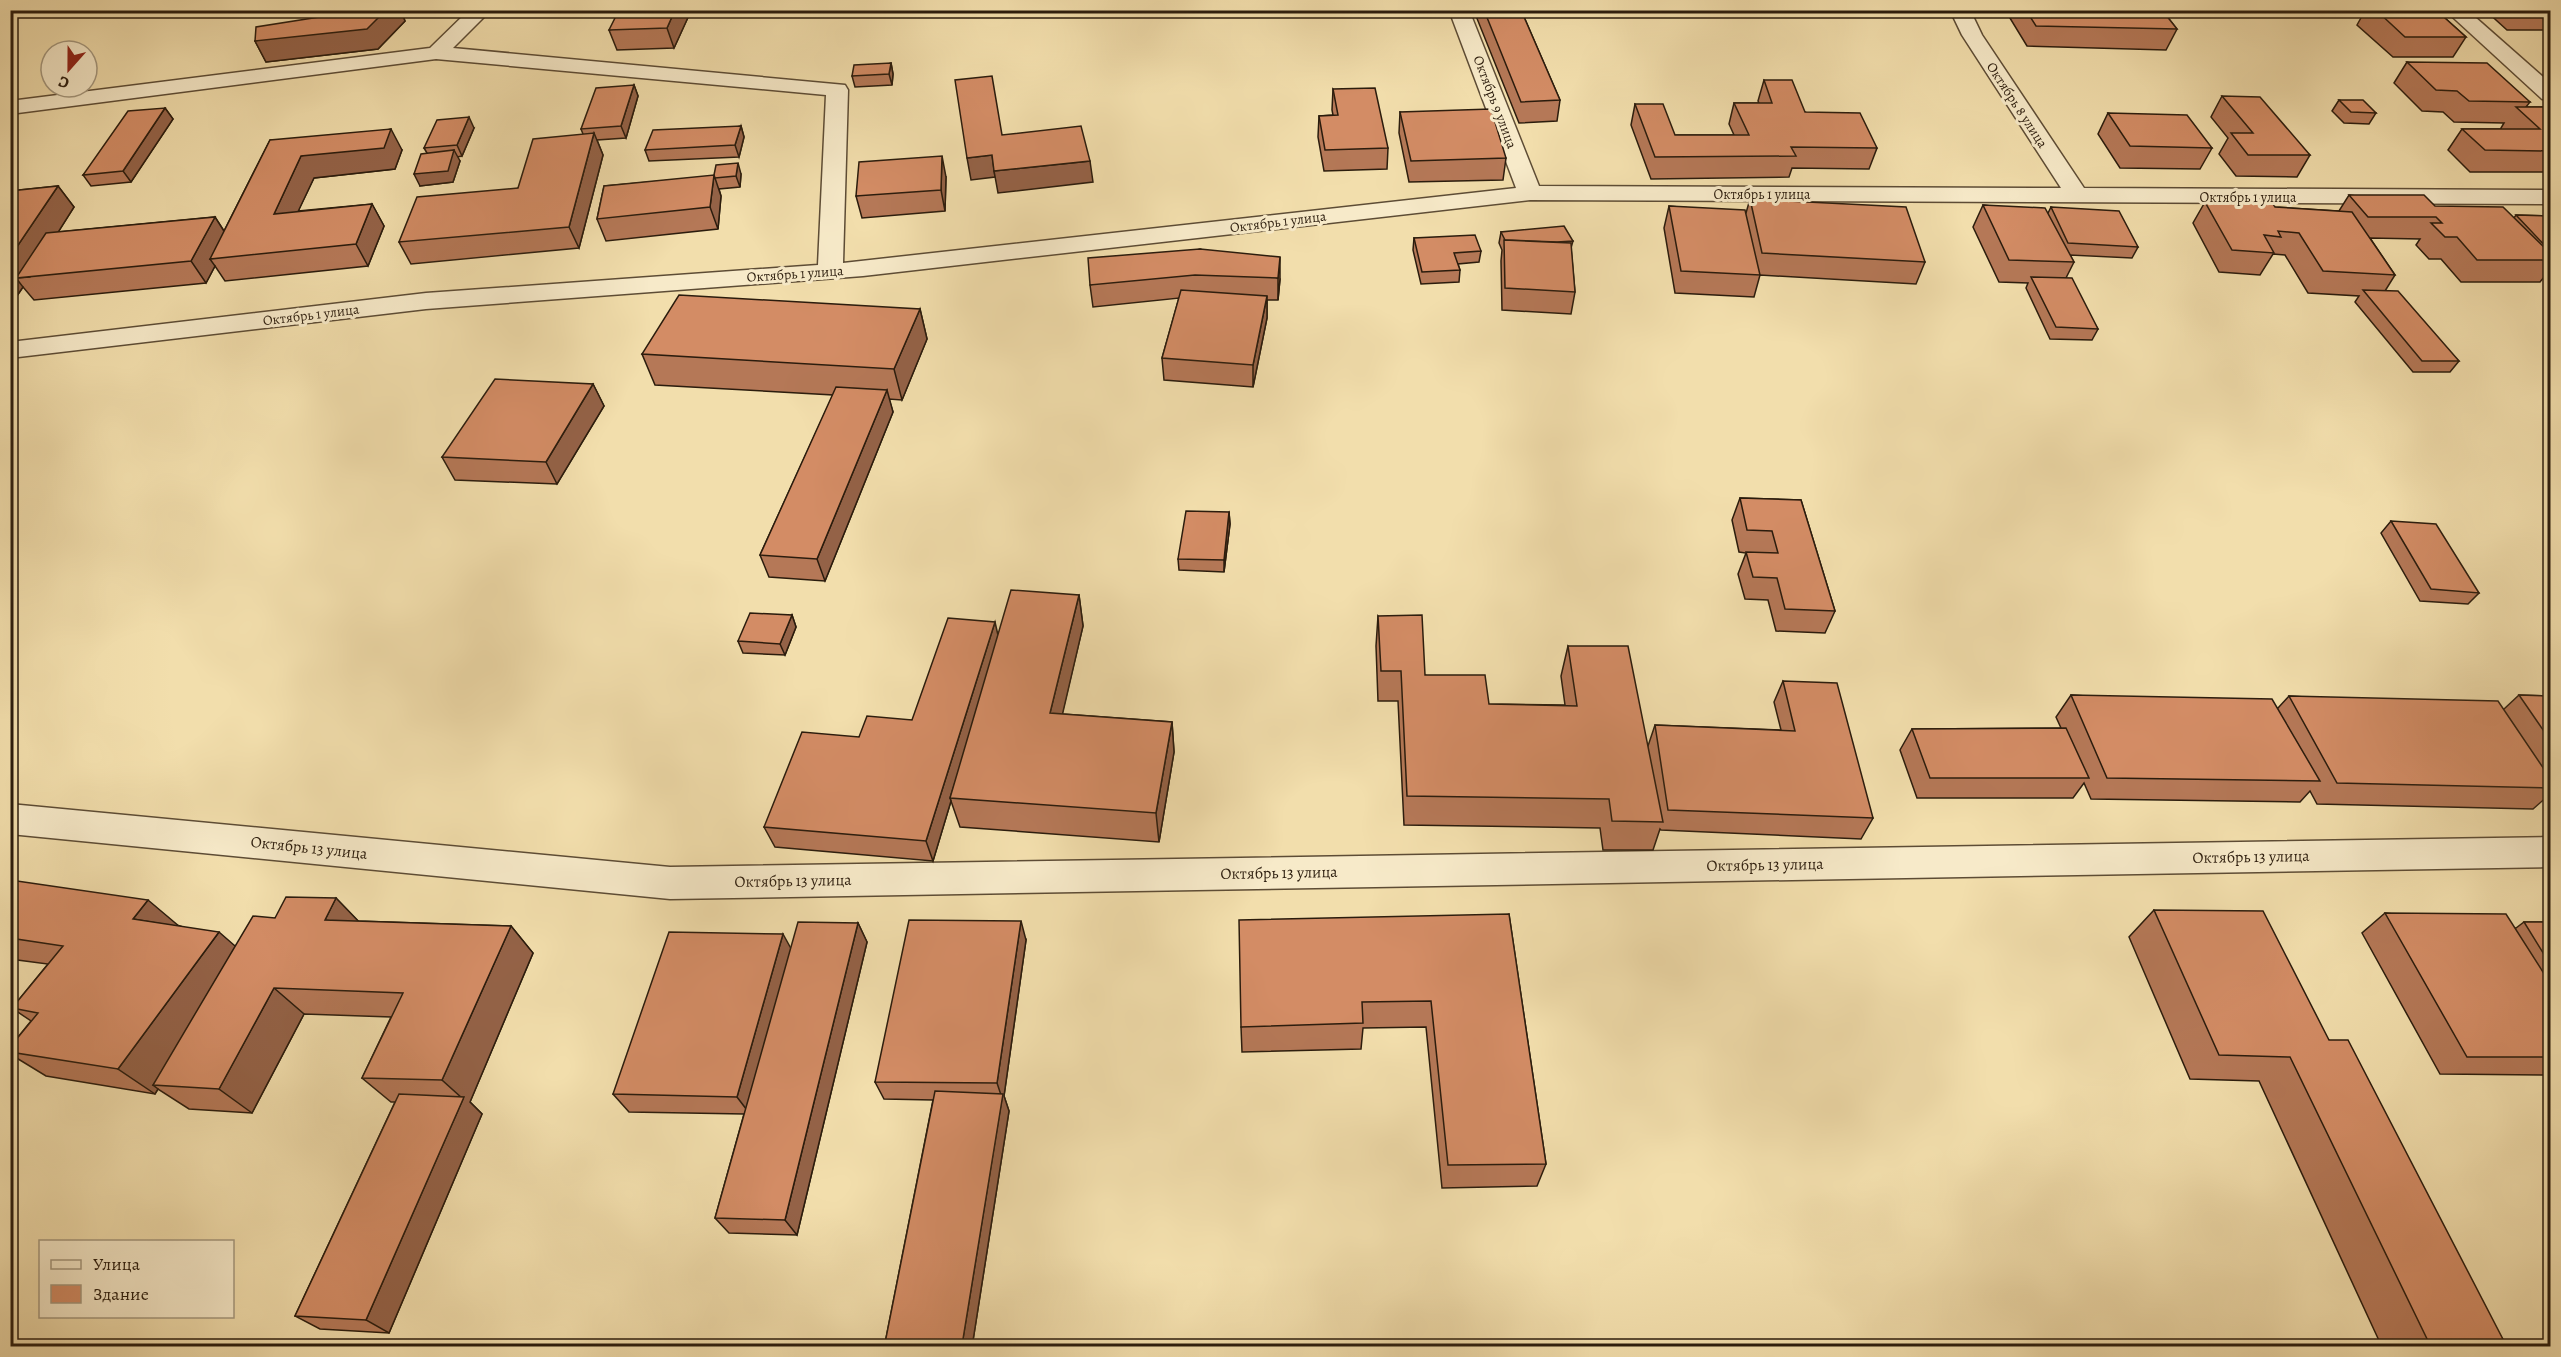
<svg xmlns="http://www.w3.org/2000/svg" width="2561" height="1357" font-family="Alegreya,serif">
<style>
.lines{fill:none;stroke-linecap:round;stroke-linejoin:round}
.minor-casing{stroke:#5d4c35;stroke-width:3}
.minor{fill:#f7eac9;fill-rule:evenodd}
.wall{fill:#b57857;stroke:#2b1c0d;stroke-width:1.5}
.shaded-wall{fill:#946247;stroke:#2b1c0d;stroke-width:1.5}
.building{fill:#d38c65;stroke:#2b1c0d;stroke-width:1.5}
.labels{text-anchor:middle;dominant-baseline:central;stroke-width:6;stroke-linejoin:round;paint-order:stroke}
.far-street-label{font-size:14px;fill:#2b1c0d;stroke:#f7eac9}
.street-label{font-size:16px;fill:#2b1c0d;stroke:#f7eac9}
</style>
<rect width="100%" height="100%" fill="#f2deac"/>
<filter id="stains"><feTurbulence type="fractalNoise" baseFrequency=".00333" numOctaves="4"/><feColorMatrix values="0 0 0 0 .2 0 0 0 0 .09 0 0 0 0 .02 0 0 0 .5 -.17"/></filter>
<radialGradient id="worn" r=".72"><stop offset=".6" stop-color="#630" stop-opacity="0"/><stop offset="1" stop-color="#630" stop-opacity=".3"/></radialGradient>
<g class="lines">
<g class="minor-casing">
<g id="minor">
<polygon points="469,10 491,10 453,48 845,85 848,90 843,263 1516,188 1449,10 1469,10 1539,186 2061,188 1962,35 1950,10 1970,10 1982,35 2084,188 2550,190 2550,204 1530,200 863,276 426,309 10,358 10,342 426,293 818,265 826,95 436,59 10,114 10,101 430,48"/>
<polygon points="2445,10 2467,10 2550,83 2550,100 2542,99"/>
<polygon points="10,804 670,867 2550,837 2550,867 670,899 10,834"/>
</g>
</g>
<use href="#minor" class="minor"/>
</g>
<g class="wall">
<polygon points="354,10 420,10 414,16 403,15 405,21 378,49 266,62 255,41 351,12"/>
<polygon points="739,10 779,10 778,14 740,14"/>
<polygon points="823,10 901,10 823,13"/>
<polygon points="946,10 1051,10 1049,17 947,13"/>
<polygon points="1477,10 1521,10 1560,100 1557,121 1519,123 1476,16"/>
<polygon points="2005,10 2162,10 2177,29 2166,50 2027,46"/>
<polygon points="2356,10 2436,10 2466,37 2453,57 2393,57 2357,25 2362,16"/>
<polygon points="2485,10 2550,10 2550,20 2543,30 2507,30"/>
<polygon points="690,13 674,48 617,50 609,30"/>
<polygon points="2407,62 2530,102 2526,107 2550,107 2550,172 2470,172 2448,150 2462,129 2501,129 2501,128 2504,123 2454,122 2443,112 2422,111 2394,83"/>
<polygon points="891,63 893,74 892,85 855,87 852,76"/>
<polygon points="1764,80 1805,112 1877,148 1869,169 1792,168 1789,177 1651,179 1631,125 1635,104 1675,135 1734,135 1729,124 1734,103 1759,103 1758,101"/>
<polygon points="634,85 638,96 626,138 597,140 603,155 579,248 411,264 399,242 518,188 583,134 581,129"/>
<polygon points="1333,89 1388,148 1387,169 1324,171 1318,137 1319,116 1333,115 1332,110"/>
<polygon points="2222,96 2310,155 2297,177 2236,176 2219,154 2228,138 2211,117"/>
<polygon points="2339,100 2376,113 2369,124 2344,123 2332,111"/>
<polygon points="165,108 173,119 131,182 91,186 83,175"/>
<polygon points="1400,112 1506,158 1503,180 1409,182 1399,133"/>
<polygon points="2108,113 2212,148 2200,169 2120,168 2098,134"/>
<polygon points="741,126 744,137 739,157 649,161 645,150"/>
<polygon points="474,128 462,156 457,157 460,161 453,182 420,186 427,153 424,148"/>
<polygon points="270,140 402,150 395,169 314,178 298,211 372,204 384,226 368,266 225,281 215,266 206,283 34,300 23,287 10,306 10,191 58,186 74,207 58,232 215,217 224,231"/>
<polygon points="741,174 740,187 719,189 721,196 718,229 606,241 597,219 604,186"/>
<polygon points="946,177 945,211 862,218 856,196"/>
<polygon points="2349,195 2514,218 2516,215 2550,216 2550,272 2549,271 2540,282 2461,282 2441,259 2429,259 2416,245 2420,239 2370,238 2395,275 2385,291 2459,361 2450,372 2413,372 2355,302 2359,296 2308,293 2285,255 2273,254 2260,275 2219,272 2193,223 2205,202 2217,203 2221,196 2275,207 2339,211"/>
<polygon points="1750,199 1925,262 1916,284 1760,275 1754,297 1675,293 1664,228 1669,206 1746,213"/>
<polygon points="1983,205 2048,213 2051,207 2138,247 2132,258 2070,255 2074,262 2066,278 2098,329 2092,340 2050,339 2026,288 2028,283 1999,282 1973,227"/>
<polygon points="1501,232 1573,241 1571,248 1575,292 1571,314 1502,310 1501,261 1502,250 1499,243"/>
<polygon points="1414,238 1481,251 1479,262 1458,264 1460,270 1459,282 1421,284 1413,250"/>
<polygon points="1200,249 1280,279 1278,300 1267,300 1267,318 1253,387 1164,380 1162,358 1179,298 1093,307 1090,285"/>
<polygon points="920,309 927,339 902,400 889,399 893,412 825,581 769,577 760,555 833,395 655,385 642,354"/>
<polygon points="593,384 604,406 557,484 455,480 442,457"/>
<polygon points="1740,498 1801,500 1835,611 1825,633 1776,631 1768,600 1745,599 1738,574 1746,553 1739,552 1732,520"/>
<polygon points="1229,512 1230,524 1224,572 1179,570 1178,559"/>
<polygon points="2391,521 2479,593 2468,604 2420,601 2381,533"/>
<polygon points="1079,595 1083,626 1062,714 1172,722 1174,752 1159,842 960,827 951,801 933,861 775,847 764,827 859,737 912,720 998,635"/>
<polygon points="792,615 796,627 785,655 743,653 738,641"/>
<polygon points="1378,616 1425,675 1489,704 1565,705 1561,676 1568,646 1648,746 1655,725 1781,730 1774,702 1783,681 1873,818 1861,839 1661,830 1660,829 1653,850 1603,850 1600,828 1404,825 1398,701 1378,701 1376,646"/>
<polygon points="2071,695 2278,708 2289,696 2504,709 2519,695 2550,696 2550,797 2549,795 2533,809 2317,804 2310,791 2300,802 2091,799 2084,783 2073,798 1917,798 1900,750 1912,729 2061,728 2056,717"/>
<polygon points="10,880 180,926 235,946 275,918 336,898 358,921 511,926 533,953 470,1102 482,1114 389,1333 320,1329 295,1316 395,1102 391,1102 362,1078 391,1017 304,1014 252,1113 189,1109 158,1089 155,1094 46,1076 10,1054 10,1047 31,1021 12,1008 48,964 10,959"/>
<polygon points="2154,910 2329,1040 2507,1347 2382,1347 2259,1081 2190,1079 2129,937"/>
<polygon points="2385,913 2516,928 2524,922 2550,922 2550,1075 2440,1074 2362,933"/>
<polygon points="1509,914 1546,1164 1537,1186 1442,1188 1426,1027 1363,1028 1361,1049 1242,1052 1241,1027"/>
<polygon points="858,923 867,942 797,1235 729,1233 715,1218 744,1114 629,1112 613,1094 791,948"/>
<polygon points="1026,940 1004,1096 1009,1111 972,1347 888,1347 885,1343 933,1100 884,1099 875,1082"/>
</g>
<g class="shaded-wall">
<polygon points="386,10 400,10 405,21 378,49 266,62 255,41"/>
<polygon points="411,10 420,10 414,16"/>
<polygon points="675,10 689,10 690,13 674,48 667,28"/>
<polygon points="891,63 893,74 892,85 889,74"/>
<polygon points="634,85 638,96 626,138 621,126"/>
<polygon points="165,108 173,119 131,182 123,171"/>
<polygon points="469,117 474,128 462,156 457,145"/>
<polygon points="741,126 744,137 739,157 735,145"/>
<polygon points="391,129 402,150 395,169 314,178 287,235 274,214 301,156"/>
<polygon points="594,133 603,155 579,248 569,227"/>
<polygon points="454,150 460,161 453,182 420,186 414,174"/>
<polygon points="992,155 995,177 971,180 967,158"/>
<polygon points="942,156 946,177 945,211 941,190"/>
<polygon points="1090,161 1093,182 998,193 994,171"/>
<polygon points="738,163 741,174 740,187 736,176"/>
<polygon points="714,175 721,196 718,229 710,207"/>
<polygon points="58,186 74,207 30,277 16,278 23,287 10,306 10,257"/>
<polygon points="372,204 384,226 368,266 356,244"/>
<polygon points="215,217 229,239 210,259 215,266 206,283 191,261"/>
<polygon points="1280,257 1280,279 1278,300 1278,278"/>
<polygon points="1267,296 1267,318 1253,387 1253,365"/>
<polygon points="920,309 927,339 902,400 894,369"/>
<polygon points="593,384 604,406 557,484 546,462"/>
<polygon points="887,390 893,412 825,581 817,559"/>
<polygon points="1229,512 1230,524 1224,572 1224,560"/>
<polygon points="1079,595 1083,626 1056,742 1050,713"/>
<polygon points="792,615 796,627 785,655 780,644"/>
<polygon points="995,622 1000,644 950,798 951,801 933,861 926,841"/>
<polygon points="10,714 14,717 10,722"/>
<polygon points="1172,722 1174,752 1159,842 1156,813"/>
<polygon points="336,898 363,926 325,920"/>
<polygon points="148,900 180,927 133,919"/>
<polygon points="1021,921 1026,940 1004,1096 1009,1111 972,1347 963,1347 962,1345 1002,1098 997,1083"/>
<polygon points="858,923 867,942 797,1235 785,1220"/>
<polygon points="511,926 533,953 470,1102 482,1114 389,1333 366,1320 463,1099 442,1080"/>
<polygon points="219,932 250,959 153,1085 158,1089 155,1094 118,1069"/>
<polygon points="783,934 794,954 750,1114 737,1097"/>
<polygon points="274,988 304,1014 252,1113 219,1089"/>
</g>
<g class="building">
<polygon points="354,10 386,10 367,29 255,41 256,27 351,12"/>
<polygon points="619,10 675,10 667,28 609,30"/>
<polygon points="1484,10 1521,10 1560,100 1521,102"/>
<polygon points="2026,10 2162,10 2177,29 2036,26"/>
<polygon points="2376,10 2436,10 2466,37 2405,37"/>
<polygon points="2407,62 2487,63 2530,102 2469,101 2457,91 2436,90"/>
<polygon points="891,63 889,74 852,76 854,65"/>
<polygon points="992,76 1002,135 1081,126 1090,161 994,171 992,155 967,158 955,80"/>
<polygon points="1764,80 1792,80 1805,112 1860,113 1877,148 1791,147 1796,156 1655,157 1635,104 1663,104 1675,135 1749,135 1734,103 1772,103"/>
<polygon points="634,85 621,126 581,129 596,88"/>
<polygon points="1375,88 1388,148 1325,150 1319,116 1338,115 1333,89"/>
<polygon points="2222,96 2260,97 2310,155 2248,155 2231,133 2253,133"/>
<polygon points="2339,100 2363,100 2376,113 2351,112"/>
<polygon points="2516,107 2550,107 2550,151 2485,150 2462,129 2540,129"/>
<polygon points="165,108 123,171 83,175 128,111"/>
<polygon points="1491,109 1506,158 1411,161 1400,112"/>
<polygon points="2108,113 2187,115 2212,148 2130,146"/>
<polygon points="469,117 457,145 424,148 437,120"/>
<polygon points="741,126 735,145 645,150 653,130"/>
<polygon points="391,129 384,148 301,156 274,214 372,204 356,244 210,259 270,140"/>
<polygon points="594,133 569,227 399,242 417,197 518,188 533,139"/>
<polygon points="454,150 448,171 414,174 421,154"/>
<polygon points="942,156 941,190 856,196 859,162"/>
<polygon points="738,163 736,176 715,178 714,175 716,165"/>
<polygon points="714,175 710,207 597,219 604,186"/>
<polygon points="58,186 10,257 10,191"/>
<polygon points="2349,195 2424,195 2435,206 2503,207 2550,253 2550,260 2477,260 2457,237 2445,237 2431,223 2442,223 2436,217 2368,217"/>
<polygon points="2221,196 2270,199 2275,207 2352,212 2395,275 2323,271 2299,233 2278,231 2281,237 2264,235 2274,253 2232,250 2205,202 2225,203"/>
<polygon points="1750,199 1906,207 1925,262 1762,253"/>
<polygon points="1983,205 2045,208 2074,262 2009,260"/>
<polygon points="1669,206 1745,210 1760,275 1681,271"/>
<polygon points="2051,207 2119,211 2138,247 2068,243"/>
<polygon points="2516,215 2550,216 2550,251"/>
<polygon points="215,217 191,261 16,278 46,233"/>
<polygon points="1564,226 1573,241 1557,242 1505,240 1501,232"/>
<polygon points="1475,235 1481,251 1454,253 1460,270 1422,272 1414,238"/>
<polygon points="1504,240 1571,243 1575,292 1505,288"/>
<polygon points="1200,249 1280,257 1278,278 1195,275 1090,285 1088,258"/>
<polygon points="2031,277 2072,278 2098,329 2056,327"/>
<polygon points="1181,290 1267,296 1253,365 1162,358"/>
<polygon points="2363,290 2398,291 2459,361 2422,361"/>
<polygon points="679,295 920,309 894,369 642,354"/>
<polygon points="495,379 593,384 546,462 442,457"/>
<polygon points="836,387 887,390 817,559 760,555"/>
<polygon points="1740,498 1801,500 1835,611 1785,609 1777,578 1753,577 1746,552 1778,553 1772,531 1747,530"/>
<polygon points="1186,511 1229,512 1224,560 1178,559"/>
<polygon points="2391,521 2436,524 2479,593 2431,589"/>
<polygon points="1011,590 1079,595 1050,713 1172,722 1156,813 950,798"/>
<polygon points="750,613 792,615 780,644 738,641"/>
<polygon points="1422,615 1425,675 1485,675 1489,704 1577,706 1568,646 1628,646 1663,822 1612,821 1609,799 1407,796 1401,671 1381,671 1378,616"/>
<polygon points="948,618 995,622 926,841 764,827 802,732 859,737 867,716 912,720"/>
<polygon points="1783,681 1837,683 1873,818 1668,810 1655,725 1795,731"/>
<polygon points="2071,695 2272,699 2320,781 2107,778"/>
<polygon points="2519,695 2550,696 2550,740"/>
<polygon points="2289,696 2498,701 2550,778 2550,788 2337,783"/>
<polygon points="2066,728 2089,778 1930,778 1912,729"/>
<polygon points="10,880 148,900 133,919 219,932 118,1069 10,1052 10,1047 38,1013 12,1008 63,946 10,938"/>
<polygon points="286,897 336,898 325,920 511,926 442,1080 362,1078 403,993 274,988 219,1089 153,1085 253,916 275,918"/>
<polygon points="2154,910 2263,911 2329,1040 2348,1040 2507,1347 2431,1347 2290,1057 2219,1055"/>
<polygon points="2385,913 2506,914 2550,983 2550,1057 2467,1057"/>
<polygon points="1509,914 1546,1164 1448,1165 1431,1001 1362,1002 1363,1023 1241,1027 1239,920"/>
<polygon points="909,920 1021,921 997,1083 875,1082"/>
<polygon points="798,922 858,923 785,1220 715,1218"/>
<polygon points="2524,922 2550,922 2550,964"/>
<polygon points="669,932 783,934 737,1097 613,1094"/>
<polygon points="935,1091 1003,1094 962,1345 885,1343"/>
<polygon points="399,1094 464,1097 366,1320 295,1316"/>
</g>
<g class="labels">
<g class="far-street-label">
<text transform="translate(1495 102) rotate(69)">Октябрь 9 улица</text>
<text transform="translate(2017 105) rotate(57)">Октябрь 8 улица</text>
<text x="1762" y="194">Октябрь 1 улица</text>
<text x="2248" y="197">Октябрь 1 улица</text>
<text transform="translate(1278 222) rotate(-7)">Октябрь 1 улица</text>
<text transform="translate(795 274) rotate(-4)">Октябрь 1 улица</text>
<text transform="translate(311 315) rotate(-7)">Октябрь 1 улица</text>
</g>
<g class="street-label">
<text transform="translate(309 848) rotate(6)">Октябрь 13 улица</text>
<text transform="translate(2251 857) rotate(-1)">Октябрь 13 улица</text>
<text transform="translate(1765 865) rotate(-1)">Октябрь 13 улица</text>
<text transform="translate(1279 873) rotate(-1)">Октябрь 13 улица</text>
<text transform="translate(793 881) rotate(-1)">Октябрь 13 улица</text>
</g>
</g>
<rect width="2561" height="1357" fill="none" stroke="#f2deac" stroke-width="36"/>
<rect x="12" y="12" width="2537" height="1333" fill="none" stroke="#2b1c0d" stroke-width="3"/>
<rect x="18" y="18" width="2525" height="1321" fill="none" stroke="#2b1c0d" stroke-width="1.5"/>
<rect x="39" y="1240" width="195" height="78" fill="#f7eac9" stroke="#a5987e" stroke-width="1.5"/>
<rect x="51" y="1260" width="30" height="9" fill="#f7eac9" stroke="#a5987e" stroke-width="1.5"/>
<text x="93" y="1270" font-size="18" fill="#2b1c0d">Улица</text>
<rect x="51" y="1285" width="30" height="18" fill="#d38c65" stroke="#a5987e" stroke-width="1.5"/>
<text x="93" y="1300" font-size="18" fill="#2b1c0d">Здание</text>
<g transform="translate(69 69) rotate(201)"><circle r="28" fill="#f7eac9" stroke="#a5987e" stroke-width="1.5"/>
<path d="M0-4.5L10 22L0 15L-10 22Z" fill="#8f2418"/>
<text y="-9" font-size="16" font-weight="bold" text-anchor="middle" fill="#2b1c0d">С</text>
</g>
<rect width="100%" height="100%" filter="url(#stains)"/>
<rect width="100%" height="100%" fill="url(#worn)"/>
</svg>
